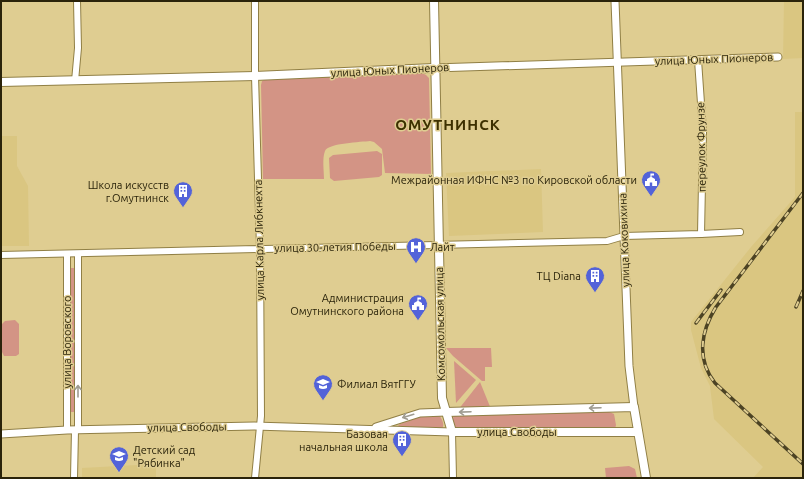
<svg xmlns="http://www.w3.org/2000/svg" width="804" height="479" font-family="Ubuntu,sans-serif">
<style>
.built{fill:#dac681}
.green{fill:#d39485}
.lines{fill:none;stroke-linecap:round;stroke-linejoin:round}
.minor-casing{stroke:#907f45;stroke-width:8}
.tertiary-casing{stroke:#907f45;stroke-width:9}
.secondary-casing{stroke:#907f45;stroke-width:10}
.minor{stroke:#fff;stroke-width:6}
.tertiary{stroke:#fff;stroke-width:7}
.secondary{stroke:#fff;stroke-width:8}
.rail-casing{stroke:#4c4324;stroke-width:3.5}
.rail{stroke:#dfcd91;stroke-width:2;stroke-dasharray:6;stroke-linecap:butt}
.oneway{stroke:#9f9c91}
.labels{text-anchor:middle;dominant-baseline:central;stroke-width:3;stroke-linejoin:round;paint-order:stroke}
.street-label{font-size:11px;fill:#2a230a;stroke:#dfcd91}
.poi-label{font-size:11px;fill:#2a230a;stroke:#dfcd91;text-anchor:end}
.district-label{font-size:15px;font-weight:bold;letter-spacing:1px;fill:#3d3000;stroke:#dfcd91}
</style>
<rect width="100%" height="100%" fill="#dfcd91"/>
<g class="built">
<polygon points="784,1 803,1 803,58 783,59"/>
<polygon points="795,112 803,112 803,478 753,478 763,467 714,419 710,386 701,368 691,330 691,322 751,247 795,197"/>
<polygon points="1,136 17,136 17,166 28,186 29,246 1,246"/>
<polygon points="541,169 543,232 449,236 446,173"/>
<polygon points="156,464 156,478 82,478 82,468"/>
</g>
<g class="green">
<path d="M 422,73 L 426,75 L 429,78 L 431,174 L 385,173 L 382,149 L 374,142 L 370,141 C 362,142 328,143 325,151 C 322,158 324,171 324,179 L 263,179 L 261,85 L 262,81 L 264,80 Z"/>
<polygon points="377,151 382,154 382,175 379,177 334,181 330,178 329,158 333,155"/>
<polygon points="71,268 76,268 76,412 70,412"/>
<polygon points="15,320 19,324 19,354 16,356 4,356 2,352 2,324 5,321"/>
<polygon points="446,348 491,348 492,367 485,367 485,381 482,381 453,356"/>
<polygon points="454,361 476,380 456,403"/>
<polygon points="480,382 491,409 458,410"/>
<path d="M 607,411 L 614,414 L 616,425 L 615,429 L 455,430 C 453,426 452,419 454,415 Z"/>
<path d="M 423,416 L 440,416 C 442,420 445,424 442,429 L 399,427 L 398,426 L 400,424 Z"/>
<polygon points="629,466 635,469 637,478 606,478 605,468"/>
</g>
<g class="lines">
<g class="minor-casing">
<g id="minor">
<polyline points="698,60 703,132 701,234"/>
<polyline points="75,81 78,48 77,1"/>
<polyline points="1,255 607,241 624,236 701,234 740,232"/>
<polyline points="67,430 67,254"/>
<polyline points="78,430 78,254"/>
<polyline points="452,432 453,478"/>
<polyline points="74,478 75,430"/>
<polyline points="255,478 261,416 260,248 255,76 255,1"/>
</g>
</g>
<g class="tertiary-casing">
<g id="tertiary">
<polyline points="615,1 629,366 634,407"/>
<polyline points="434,68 778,57"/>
<polyline points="376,427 420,413 446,412"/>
<polyline points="1,434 67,430 254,426 452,432"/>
</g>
</g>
<g class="secondary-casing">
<g id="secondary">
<polyline points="434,1 442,398 452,432 638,432"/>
<polyline points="1,82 255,76 434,68"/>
<polyline points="446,412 634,407 646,478"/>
</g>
</g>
<use href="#minor" class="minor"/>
<use href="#tertiary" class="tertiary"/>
<use href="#secondary" class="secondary"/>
<g class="rail-casing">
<g id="rail">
<path d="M 803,193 L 716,307 C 701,331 696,359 715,383 L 803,464"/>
<polyline points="796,307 803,291"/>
<polyline points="696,323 721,290"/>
</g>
</g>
<use href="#rail" class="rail"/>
</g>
<defs><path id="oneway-shaft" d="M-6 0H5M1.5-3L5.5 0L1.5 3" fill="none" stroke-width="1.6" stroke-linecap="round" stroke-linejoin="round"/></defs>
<g class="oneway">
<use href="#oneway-shaft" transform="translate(78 391) rotate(-90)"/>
<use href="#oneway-shaft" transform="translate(595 408) rotate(178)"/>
<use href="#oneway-shaft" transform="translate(465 412) rotate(178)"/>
<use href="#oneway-shaft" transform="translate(408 416) rotate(163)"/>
</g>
<defs>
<g id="civic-pin" transform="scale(1)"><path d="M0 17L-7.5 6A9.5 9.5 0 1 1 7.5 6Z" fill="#5363d9" stroke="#dfcd91"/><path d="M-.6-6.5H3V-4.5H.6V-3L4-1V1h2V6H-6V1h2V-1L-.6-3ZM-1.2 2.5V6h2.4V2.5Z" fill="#fff"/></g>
<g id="building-pin" transform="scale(1)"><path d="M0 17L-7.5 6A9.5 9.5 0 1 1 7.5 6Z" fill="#5363d9" stroke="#dfcd91"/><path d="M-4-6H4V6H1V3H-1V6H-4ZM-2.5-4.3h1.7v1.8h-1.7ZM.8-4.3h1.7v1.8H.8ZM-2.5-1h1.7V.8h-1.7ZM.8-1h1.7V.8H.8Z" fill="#fff"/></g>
<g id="hospital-pin" transform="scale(1)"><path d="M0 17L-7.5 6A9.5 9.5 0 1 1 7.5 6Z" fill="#5363d9" stroke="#dfcd91"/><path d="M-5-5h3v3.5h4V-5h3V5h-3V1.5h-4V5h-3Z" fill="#fff"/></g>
<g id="university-pin" transform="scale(1)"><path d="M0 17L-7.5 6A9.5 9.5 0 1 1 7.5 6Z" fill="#5363d9" stroke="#dfcd91"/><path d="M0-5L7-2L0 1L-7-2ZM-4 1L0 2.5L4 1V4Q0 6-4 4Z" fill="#fff"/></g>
<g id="school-pin" transform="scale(1)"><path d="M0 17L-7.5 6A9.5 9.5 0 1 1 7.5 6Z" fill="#5363d9" stroke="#dfcd91"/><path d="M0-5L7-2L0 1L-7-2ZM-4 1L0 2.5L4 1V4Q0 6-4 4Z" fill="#fff"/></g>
</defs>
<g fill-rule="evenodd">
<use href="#civic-pin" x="651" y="180"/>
<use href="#building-pin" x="183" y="191"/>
<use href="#hospital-pin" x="416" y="247"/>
<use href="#building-pin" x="595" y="276"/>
<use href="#civic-pin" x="418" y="304"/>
<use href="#university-pin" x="323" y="384"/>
<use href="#building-pin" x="402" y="440"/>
<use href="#school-pin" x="119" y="456"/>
</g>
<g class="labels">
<g class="street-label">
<text transform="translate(714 59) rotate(-2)">улица Юных Пионеров</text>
<text transform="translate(390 70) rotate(-3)">улица Юных Пионеров</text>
<text transform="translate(701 147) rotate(-91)">переулок Фрунзе</text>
<text transform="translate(259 240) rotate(-91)">улица Карла Либкнехта</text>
<text transform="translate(624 240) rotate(-92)">улица Коковихина</text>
<text transform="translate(335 247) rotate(-1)">улица 30-летия Победы</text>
<text transform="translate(440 324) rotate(-91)">Комсомольская улица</text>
<text transform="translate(67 342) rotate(-90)">улица Воровского</text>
<text transform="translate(187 427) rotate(-1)">улица Свободы</text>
<text x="517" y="432">улица Свободы</text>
</g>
<g class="poi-label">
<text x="637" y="180">Межрайонная ИФНС №3 по Кировской области</text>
<text x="169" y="185">Школа искусств<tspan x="169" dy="13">г.Омутнинск</tspan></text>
<text x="430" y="247" text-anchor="start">Лайт</text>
<text x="581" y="276">ТЦ Diana</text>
<text x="404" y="298">Администрация<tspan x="404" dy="13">Омутнинского района</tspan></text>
<text x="337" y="384" text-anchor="start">Филиал ВятГГУ</text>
<text x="388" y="434">Базовая<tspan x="388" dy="13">начальная школа</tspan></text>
<text x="133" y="450" text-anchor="start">Детский сад<tspan x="133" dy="13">"Рябинка"</tspan></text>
</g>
<g class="district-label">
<text x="448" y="124">ОМУТНИНСК</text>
</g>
</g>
<rect width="804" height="479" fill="none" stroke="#2a230a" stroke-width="4"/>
</svg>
